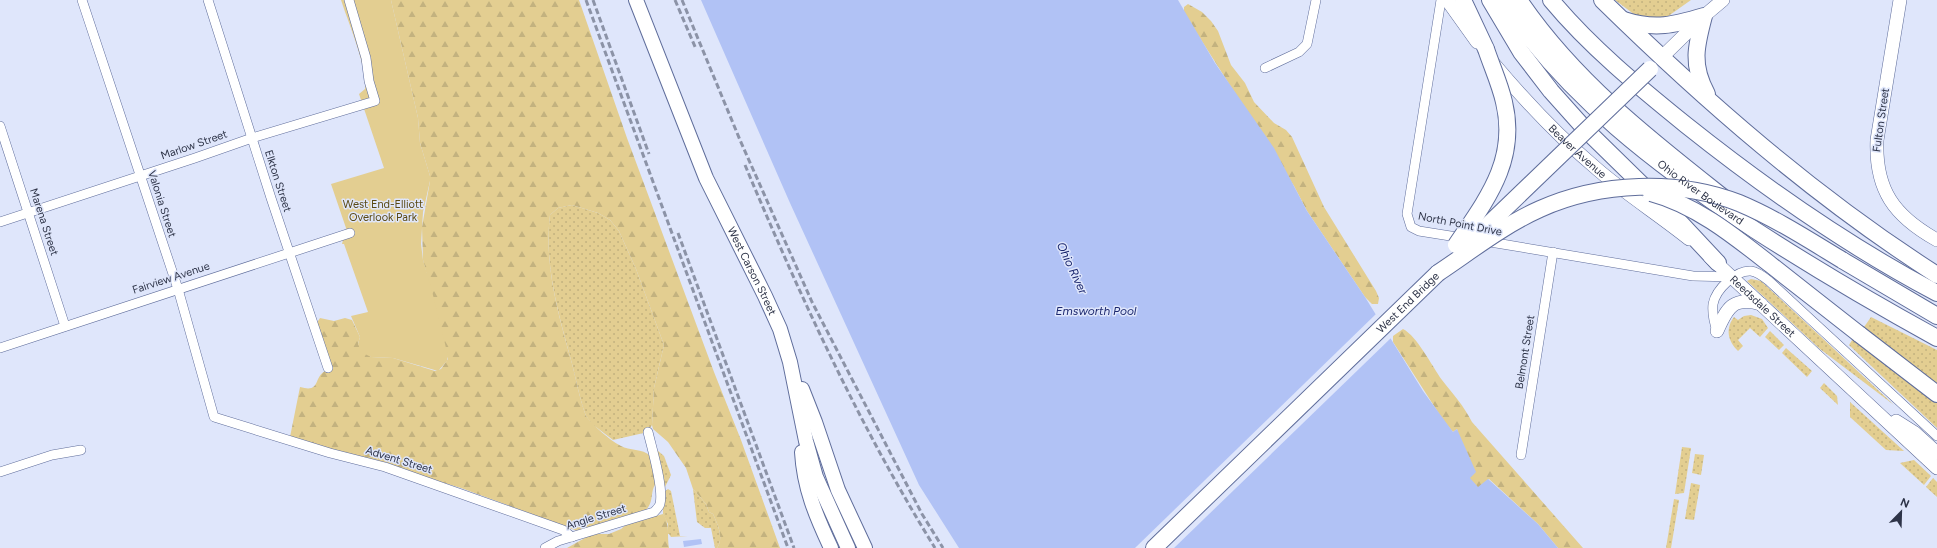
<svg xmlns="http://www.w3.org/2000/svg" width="1937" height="548" font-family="Figtree,sans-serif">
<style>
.grass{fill:url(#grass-dots)}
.forest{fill:url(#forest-firs)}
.park{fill:#e3ce91}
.water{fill:#b1c2f5}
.pier{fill:#dfe6fb}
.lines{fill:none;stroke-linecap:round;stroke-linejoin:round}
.street-casing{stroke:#5f6d9b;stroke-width:10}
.secondary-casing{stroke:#5f6d9b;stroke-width:14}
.primary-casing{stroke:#5f6d9b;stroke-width:16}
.highway-casing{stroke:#5f6d9b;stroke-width:18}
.street{stroke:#fff;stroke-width:9}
.secondary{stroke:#fff;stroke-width:13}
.primary{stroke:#fff;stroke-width:14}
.highway{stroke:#fff;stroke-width:16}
.rail{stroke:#8c93a7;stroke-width:3;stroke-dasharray:6 3;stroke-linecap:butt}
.highway-bridge-casing{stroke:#5f6d9b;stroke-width:18;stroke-linecap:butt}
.highway-bridge{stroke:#fff;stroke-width:16}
.labels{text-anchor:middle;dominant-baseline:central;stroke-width:3;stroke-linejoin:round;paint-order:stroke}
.street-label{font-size:11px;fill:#2e3448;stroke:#dfe6fb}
.park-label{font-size:11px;fill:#5a4912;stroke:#dfe6fb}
.water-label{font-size:12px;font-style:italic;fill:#1c286f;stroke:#dfe6fb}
</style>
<defs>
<pattern id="grass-dots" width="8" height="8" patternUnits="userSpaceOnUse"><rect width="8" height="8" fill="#e3ce91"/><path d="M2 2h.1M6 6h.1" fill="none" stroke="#c3b27f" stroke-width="1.8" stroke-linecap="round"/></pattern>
<pattern id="forest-firs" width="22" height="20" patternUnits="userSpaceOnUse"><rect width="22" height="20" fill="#e3ce91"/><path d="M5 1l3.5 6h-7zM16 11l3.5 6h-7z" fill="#c3b27f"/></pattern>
</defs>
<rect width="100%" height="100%" fill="#dfe6fb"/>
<g class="grass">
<polygon points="1615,0 1691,0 1667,17 1639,18"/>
<path d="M 572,205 L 598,213 L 610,220 L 619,231 L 636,269 L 664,345 L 654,388 L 652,425 L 648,432 L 613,440 L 592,424 L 586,416 C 579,397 576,378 571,360 C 558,312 544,265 550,215 L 558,208 Z"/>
<polygon points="1751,279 1761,281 1894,405 1820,349 1747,281"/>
<path d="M 1751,315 L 1762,319 L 1768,328 L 1760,337 L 1750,328 L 1738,340 L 1743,346 L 1738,351 C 1728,341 1725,329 1734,317 L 1738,320 L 1744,316 Z"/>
<polygon points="1871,317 1937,350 1937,386 1862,330"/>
<polygon points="1770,331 1784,345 1779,350 1765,337"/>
<polygon points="1854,337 1937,403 1937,428 1849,345"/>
<polygon points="1786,348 1812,371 1807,377 1782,353"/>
<polygon points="1824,383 1837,396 1838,405 1820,388"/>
<polygon points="1850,402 1904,451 1886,450 1850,417"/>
<polygon points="1682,447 1691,448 1684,493 1675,494"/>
<polygon points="657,450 664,456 671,475 664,489"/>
<polygon points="1695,454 1704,455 1701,475 1692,473"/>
<polygon points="1914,460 1931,476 1924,485 1900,463"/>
<polygon points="1933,478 1937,482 1937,497 1926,487"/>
<polygon points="1691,483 1700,485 1694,520 1685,519"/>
<polygon points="668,489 671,491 680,536 688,536 671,537 669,534 667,534 668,524 663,514 663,493"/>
<path d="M 693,489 L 706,504 L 709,512 L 713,514 C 718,525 724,538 717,548 L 715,548 L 711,528 L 705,528 L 697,522 Z"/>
<polygon points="1674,499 1679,500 1671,548 1666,548"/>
</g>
<g class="forest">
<path d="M 391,0 L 579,0 L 627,138 L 714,372 L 741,440 L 780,548 L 717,548 C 724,538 718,525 713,514 L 709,512 L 706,504 L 693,489 L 686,468 L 668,442 L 653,429 L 652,425 L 654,388 L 664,345 L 636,269 L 619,231 L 610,220 L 598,213 L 572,205 L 558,208 L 550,215 C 544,265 558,313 571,360 C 576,378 579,397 586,416 C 595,427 608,439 621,446 C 629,451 643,448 650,456 C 655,462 655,475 657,482 C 649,491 655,501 646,510 L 580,532 L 461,488 L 290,437 L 300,387 C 321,393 313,378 325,371 L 316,324 L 320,318 L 334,321 L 345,318 L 352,320 L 360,337 L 358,344 L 371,357 L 393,358 L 435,371 L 441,369 L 448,359 L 423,260 L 422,227 L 430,181 L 430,176 L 420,143 L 418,118 Z"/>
<polygon points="1188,4 1202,12 1211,21 1218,31 1231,65 1245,83 1254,102 1274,123 1286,130 1292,137 1324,207 1376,291 1379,298 1378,304 1372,304 1365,297 1307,211 1294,186 1184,13 1184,7"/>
<path d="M 1403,329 C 1417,336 1432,366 1442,380 C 1453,394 1464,406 1472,422 L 1583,548 L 1558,548 L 1538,524 L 1489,479 L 1478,488 L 1469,478 L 1457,429 L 1453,432 L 1443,420 L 1393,342 L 1393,336 Z"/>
<path d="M 663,514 C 670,522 667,538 669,548 L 567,548 L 592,534 L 609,534 L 621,529 L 627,524 Z"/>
</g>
<path class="park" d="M 341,0 L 391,0 L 418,118 L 420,143 L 430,176 L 430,181 L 423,212 L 421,244 L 423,260 L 431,287 L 448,356 L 447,361 L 438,371 L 393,358 L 371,357 L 361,352 L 358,344 L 360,337 L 351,316 L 368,312 L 344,244 L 342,244 L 346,228 L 331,184 L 384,168 L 359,94 L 365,89 C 369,72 347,19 341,0 Z"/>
<g class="water">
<polygon points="701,0 1178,0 1215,63 1274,148 1307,211 1365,297 1423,391 1453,432 1457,429 1476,472 1470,478 1478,487 1488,479 1538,524 1558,548 959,548 919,485 790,203"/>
<polygon points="701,539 702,544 684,547 683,541"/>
</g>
<polygon class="pier" points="1377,313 1392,337 1174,548 1135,548"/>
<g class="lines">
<g class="street-casing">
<g id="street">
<polyline points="82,0 178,289 214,417 330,453 385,467 563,530 572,537"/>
<polyline points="208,0 271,198 328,368"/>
<polyline points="1441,0 1407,214 1411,227 1419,231 1463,238"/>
<polyline points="1265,68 1299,52 1307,44 1316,0"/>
<polyline points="0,126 65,326"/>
<polyline points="0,222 195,158 252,138 375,101 369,81 366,58 349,0"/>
<polyline points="1484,241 1693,276 1734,277"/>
<path d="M 1717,331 C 1714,322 1712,313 1713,304 C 1716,289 1736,270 1751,271 C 1758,272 1764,277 1769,281 L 1937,436"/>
<polyline points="0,348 350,233"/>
<polyline points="1521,455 1553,252"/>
<polyline points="0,472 52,455 81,450"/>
<path d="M 545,548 L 558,541 L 654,512 C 657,509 659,507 660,504 C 664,488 652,449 648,432"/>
</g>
</g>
<g class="secondary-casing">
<g id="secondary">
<polyline points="1447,0 1477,42"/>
<path d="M 1900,0 L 1877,140 C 1875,190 1894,216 1937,240"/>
<polyline points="1662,57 1704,16 1723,0"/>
<path id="s1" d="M 1494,64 C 1526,102 1559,137 1597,169 C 1626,194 1659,215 1689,239"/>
<path id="s2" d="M 1710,257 L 1937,468"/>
<path d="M 1717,331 C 1727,308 1733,296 1761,304"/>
<polyline points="1896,421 1915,433 1937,453"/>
</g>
</g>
<g class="primary-casing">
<g id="primary">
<path id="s3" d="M 636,0 L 706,178 L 765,296 L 780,329 L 790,362 L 806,441 L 816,477 L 848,548"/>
<polyline points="802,389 815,422 838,490 865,548"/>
<path d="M 802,452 C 804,488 816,516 831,548"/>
</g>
</g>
<g class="highway-casing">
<g id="highway">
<polyline points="1463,0 1486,49"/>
<polyline points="1490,0 1521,52 1551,91 1585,129 1674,216 1718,263"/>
<path id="s4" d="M 1502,0 C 1567,97 1658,166 1755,230 C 1814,268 1875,304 1937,338"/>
<path d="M 1519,0 C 1573,80 1649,139 1724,198"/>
<path d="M 1551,0 C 1590,47 1639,87 1686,125 C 1765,188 1848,246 1937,293"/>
<path d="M 1602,0 C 1705,101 1815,197 1937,275"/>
<path d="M 1624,20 C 1655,30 1674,25 1704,16 C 1696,46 1691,65 1707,94"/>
<polyline points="1842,260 1937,316"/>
<polyline points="1859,334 1937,394"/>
<path id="s5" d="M 1154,548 L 1438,273"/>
</g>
</g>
<use href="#street" class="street"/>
<use href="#secondary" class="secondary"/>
<use href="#primary" class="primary"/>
<use href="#highway" class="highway"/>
<g class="rail">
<polyline points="586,0 788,548"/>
<polyline points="593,0 649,154"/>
<polyline points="675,0 696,49"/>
<polyline points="682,0 740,140 812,302 922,514 943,548"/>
<path d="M 745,165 C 800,296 860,427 935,548"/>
<polyline points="678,233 794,548"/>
</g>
<g class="highway-bridge-casing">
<g id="highway-bridge">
<path d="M 1651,193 C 1696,205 1734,236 1771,265 C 1800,288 1830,311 1859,334"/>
<path d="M 1456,245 C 1487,199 1518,160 1504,102 C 1500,84 1492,67 1486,49"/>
<polyline points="1465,247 1650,69"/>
<path d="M 1438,273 C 1471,251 1504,225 1540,209 C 1600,182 1678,179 1739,203 C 1775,218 1809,240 1842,260"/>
</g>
</g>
<use href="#highway-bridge" class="highway-bridge"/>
</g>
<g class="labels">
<g class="street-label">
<text transform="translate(1881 120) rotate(-82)">Fulton Street</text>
<text transform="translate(194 145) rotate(-19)">Marlow Street</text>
<text stroke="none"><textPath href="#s1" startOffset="121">Beaver Avenue</textPath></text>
<text transform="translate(278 181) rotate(72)">Elkton Street</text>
<text stroke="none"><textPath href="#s4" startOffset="278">Ohio River Boulevard</textPath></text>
<text transform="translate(162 204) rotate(72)">Valonia Street</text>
<text transform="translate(44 222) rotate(72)">Marena Street</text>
<text transform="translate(1460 224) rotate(11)">North Point Drive</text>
<text stroke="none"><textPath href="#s3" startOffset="295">West Carson Street</textPath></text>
<text transform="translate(171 278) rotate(-18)">Fairview Avenue</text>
<text stroke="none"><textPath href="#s5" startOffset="353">West End Bridge</textPath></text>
<text stroke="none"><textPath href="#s2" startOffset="72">Reedsdale Street</textPath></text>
<text transform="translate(1525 352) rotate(-81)">Belmont Street</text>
<text transform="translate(399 460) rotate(17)">Advent Street</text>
<text transform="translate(596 517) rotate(-17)">Angle Street</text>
</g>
<g class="park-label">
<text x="383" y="204">West End-Elliott<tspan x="383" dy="13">Overlook Park</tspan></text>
</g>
<g class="water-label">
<text transform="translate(1072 268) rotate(65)">Ohio River</text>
<text x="1096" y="311">Emsworth Pool</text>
</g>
</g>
<g transform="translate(1901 512) rotate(23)" stroke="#dfe6fb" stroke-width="3" paint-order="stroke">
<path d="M0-3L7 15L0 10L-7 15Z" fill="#2e3448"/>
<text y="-6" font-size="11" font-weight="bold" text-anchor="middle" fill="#2e3448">N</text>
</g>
</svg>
